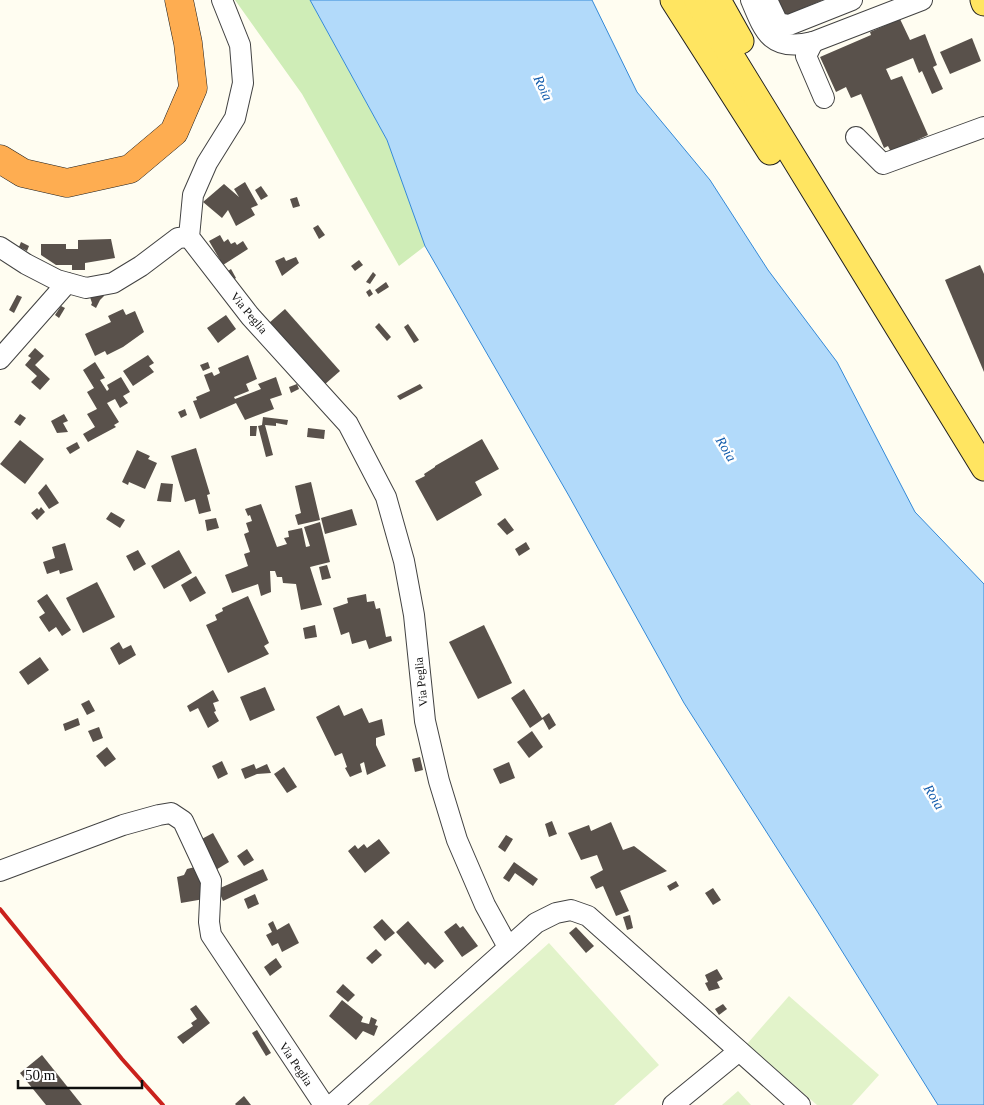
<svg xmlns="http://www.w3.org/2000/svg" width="984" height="1105" font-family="Georgia,serif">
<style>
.green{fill:#cfedb7}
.pitch{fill:#e2f3ca}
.water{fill:#b2dafa;stroke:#3489d7}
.building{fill:#59514b}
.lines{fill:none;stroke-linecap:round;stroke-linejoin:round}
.minor-casing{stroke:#424242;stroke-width:22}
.major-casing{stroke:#202020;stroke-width:27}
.highway-casing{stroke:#202020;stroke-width:29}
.minor{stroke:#fff;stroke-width:20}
.major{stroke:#ffe561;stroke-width:25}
.highway{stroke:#fead51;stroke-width:28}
.rail{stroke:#ca221c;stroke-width:4}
.labels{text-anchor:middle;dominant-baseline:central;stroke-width:5;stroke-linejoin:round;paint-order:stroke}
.street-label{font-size:12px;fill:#0f0f0f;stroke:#fff}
.water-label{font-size:14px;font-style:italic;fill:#0f5aab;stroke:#fff}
</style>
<rect width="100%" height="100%" fill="#fffdf1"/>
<polygon class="green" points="235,0 310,0 387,140 425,246 399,266 302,94"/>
<g class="pitch">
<polygon points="549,943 659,1065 614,1105 368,1105"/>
<polygon points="789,996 879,1075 852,1105 817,1105 747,1044"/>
<polygon points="738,1091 751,1105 722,1105"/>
</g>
<polygon class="water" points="310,0 592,0 637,92 710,180 768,270 837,362 915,512 984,584 984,1105 938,1105 817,911 684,703 569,496 425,246 387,140"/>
<g class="building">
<polygon points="775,0 823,0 782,17"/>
<polygon points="900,19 910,40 925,34 937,65 933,67 943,89 932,94 922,71 919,73 913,58 886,69 891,80 902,76 928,135 891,152 888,146 884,148 861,94 851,98 846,87 836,92 820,57 871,35 870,32"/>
<polygon points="972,38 981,61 950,74 940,52"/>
<polygon points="245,182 258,205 251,208 255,215 236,226 228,210 222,218 203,202 224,184 239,197 234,189"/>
<polygon points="261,186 268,196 261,200 255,190"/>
<polygon points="297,197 300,206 293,208 290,199"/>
<polygon points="318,225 325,235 319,239 313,228"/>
<polygon points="220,235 224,242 228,239 231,244 235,242 237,245 243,241 248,249 223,265 209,241"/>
<polygon points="111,239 115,258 85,263 85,270 72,270 72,265 56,265 41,255 41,244 66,244 66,249 78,249 78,240"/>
<polygon points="21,242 29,246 27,251 19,247"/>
<polygon points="284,257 286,261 296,257 299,263 282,276 275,261"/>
<polygon points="359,260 363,265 355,271 351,266"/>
<polygon points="980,265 984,274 984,372 945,280"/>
<polygon points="231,269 236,278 233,280 228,271"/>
<polygon points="373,272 376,275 370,284 366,282"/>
<polygon points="386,282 389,287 378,294 375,290"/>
<polygon points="370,289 373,294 369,297 366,292"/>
<polygon points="102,290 104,296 100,300 96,308 91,305 92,303 88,291"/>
<polygon points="17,295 22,297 14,313 9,310"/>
<polygon points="61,306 65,308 59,318 55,315"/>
<polygon points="123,309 126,315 135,311 144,332 123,347 107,355 105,351 95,356 85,334 111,322 108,316"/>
<polygon points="285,309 340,371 324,385 269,323"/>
<polygon points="226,315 236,329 218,343 207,328"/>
<polygon points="379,323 391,337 387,341 375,327"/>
<polygon points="408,324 419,340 414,343 404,327"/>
<polygon points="35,348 44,356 35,365 50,379 40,390 31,382 37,376 25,365 31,358 28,356"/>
<polygon points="148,355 154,363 149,366 154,372 133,386 123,371"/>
<polygon points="248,355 257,379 246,384 249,391 234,397 235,399 261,389 258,384 276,377 282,395 270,399 274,409 245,420 236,403 200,419 193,401 197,400 196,397 210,391 204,375 212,372 214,376 220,373 218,368"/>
<polygon points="95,362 105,378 100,380 107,391 109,389 107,385 121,377 130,392 123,396 128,403 120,408 115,399 107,403 119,422 114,425 116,427 88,442 83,434 95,427 87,414 97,409 87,392 94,388 83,370"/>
<polygon points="208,362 210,368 203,371 200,365"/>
<polygon points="297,384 299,389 291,393 289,387"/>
<polygon points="420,384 423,388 400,400 397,396"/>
<polygon points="185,409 187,415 181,418 178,412"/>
<polygon points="20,414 26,418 20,426 14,422"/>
<polygon points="64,414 68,421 63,423 68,432 57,433 51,421"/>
<polygon points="263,417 288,420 287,425 276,423 276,426 265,425 273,455 266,457 258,426 262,425"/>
<polygon points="250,426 257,426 256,436 250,436"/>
<polygon points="308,428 325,430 324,439 307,437"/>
<polygon points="482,439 499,469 475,482 482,495 437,521 415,481 425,476 424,474 435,467 435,466"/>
<polygon points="20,440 44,459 25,484 0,464"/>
<polygon points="77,442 80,448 70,454 66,448"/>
<polygon points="196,448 210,494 207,495 211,511 199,514 195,499 185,502 171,456"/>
<polygon points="137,450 150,456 148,459 157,463 145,489 129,482 128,485 122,482"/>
<polygon points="311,482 320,520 298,525 295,515 301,513 295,486"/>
<polygon points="161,483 173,484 171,502 157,501"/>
<polygon points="46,484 59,503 49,509 38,493"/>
<polygon points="261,504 277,547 287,544 284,538 289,537 288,531 302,528 306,547 310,546 304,527 320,522 330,562 310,567 322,605 301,610 296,584 283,583 282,577 277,577 275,571 270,571 271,592 261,596 258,584 232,593 225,575 248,566 244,554 250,552 244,534 249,532 246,523 252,521 250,515 248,516 245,509"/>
<polygon points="41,507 45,512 37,520 31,513 37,508 39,510"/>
<polygon points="352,509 357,525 325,534 321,518"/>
<polygon points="111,512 125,520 120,528 106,519"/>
<polygon points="216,518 219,528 207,531 205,520"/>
<polygon points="505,518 514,530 507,535 497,524"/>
<polygon points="526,542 530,549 519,556 515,549"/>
<polygon points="65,543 73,570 60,574 59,570 47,574 43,562 55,558 52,547"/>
<polygon points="138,550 146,564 134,571 126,556"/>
<polygon points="179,550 192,573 164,589 151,566"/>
<polygon points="327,565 331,578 322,580 319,567"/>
<polygon points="196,576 206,593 190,602 181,585"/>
<polygon points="97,582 115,617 83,633 66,598"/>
<polygon points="47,594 71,630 62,636 56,627 49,632 39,617 45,613 37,601"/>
<polygon points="366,594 367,602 374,601 376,609 380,608 386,637 391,636 392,641 369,649 366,640 352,644 349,632 341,635 333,608 348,603 347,598"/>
<polygon points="248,596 269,643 264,646 269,654 228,673 206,625 217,620 215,615 223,611 222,608"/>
<polygon points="315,625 317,637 305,639 303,628"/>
<polygon points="484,625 512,683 478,699 449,642"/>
<polygon points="119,642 123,649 131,645 136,655 119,665 110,648"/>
<polygon points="40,657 49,670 28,685 19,672"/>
<polygon points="265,687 275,710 250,721 240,697"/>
<polygon points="524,689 542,718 549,713 556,725 549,730 543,719 530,728 511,698"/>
<polygon points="213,690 219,701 213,703 216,711 214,712 219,721 208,728 198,708 190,712 187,706"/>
<polygon points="89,700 95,711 87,715 81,704"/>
<polygon points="339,705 344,716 362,708 369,723 382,719 385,735 376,738 376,745 386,766 367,775 364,762 360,764 362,772 350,777 345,768 347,767 342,753 335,756 316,717"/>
<polygon points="78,718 80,725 65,731 63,724"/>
<polygon points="99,727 103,738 93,742 88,731"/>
<polygon points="532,731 543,747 529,758 517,742"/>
<polygon points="107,747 116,759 105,767 96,756"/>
<polygon points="420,757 423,770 415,772 412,759"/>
<polygon points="222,761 228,774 218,779 212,766"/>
<polygon points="509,762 515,778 500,784 493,769"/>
<polygon points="254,764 256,769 267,764 271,773 257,774 245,779 241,769"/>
<polygon points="284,767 297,787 287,793 274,774"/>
<polygon points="552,821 557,834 549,837 545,824"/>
<polygon points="611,822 623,850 634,846 667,871 620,891 629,911 616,916 603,886 596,889 590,877 603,870 597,855 581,860 568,833 589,825 591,831"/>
<polygon points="213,833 229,862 214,871 198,841"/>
<polygon points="506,835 513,839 505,852 498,847"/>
<polygon points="379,839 390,853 365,873 348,851 355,845 358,849 364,844 367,848"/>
<polygon points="247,849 254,860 244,866 237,856"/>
<polygon points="514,862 538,879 533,886 515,873 509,882 503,878"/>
<polygon points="199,866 204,899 181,903 177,877 184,875 187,869"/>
<polygon points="263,869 268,880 223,901 218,889"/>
<polygon points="676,881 679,886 670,891 667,886"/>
<polygon points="713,888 721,900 713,905 705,893"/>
<polygon points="255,894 259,904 248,909 244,899"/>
<polygon points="630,915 633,928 627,930 623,917"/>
<polygon points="382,919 395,933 385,941 373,927"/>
<polygon points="273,921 277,930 289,923 299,943 282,952 278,943 272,946 266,935 272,932 268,924"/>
<polygon points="408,921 444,961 435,969 428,962 425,965 396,932"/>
<polygon points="456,923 460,928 463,926 478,946 462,957 444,932"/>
<polygon points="576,927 594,946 586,953 569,933"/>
<polygon points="376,949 382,955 372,964 366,958"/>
<polygon points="276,958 282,967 270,976 264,967"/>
<polygon points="717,969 723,979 717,982 720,988 709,991 705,983 708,982 705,975"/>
<polygon points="343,984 355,995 348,1002 336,992"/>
<polygon points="342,1000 363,1017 361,1022 369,1024 371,1017 377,1020 375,1025 378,1026 374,1036 363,1031 356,1040 329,1016"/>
<polygon points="723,1004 727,1009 719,1015 715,1009"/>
<polygon points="196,1005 210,1023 183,1044 177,1037 193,1026 191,1023 197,1019 190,1009"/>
<polygon points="257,1030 271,1053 266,1056 252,1033"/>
<polygon points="42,1055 82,1105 46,1105 20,1073"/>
<polygon points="244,1096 251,1105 236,1105 235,1104"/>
</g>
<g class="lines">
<g class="minor-casing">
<g id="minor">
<polyline points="222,0 240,45 243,83 235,118 207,163 193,195 189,237 250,316 348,424 386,497 404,561 414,615 425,721 439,781 457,840 485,905 508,947"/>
<path d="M 751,0 C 765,34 772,52 813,42 L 922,0"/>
<polyline points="767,0 778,23 789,25 852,0"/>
<polyline points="813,42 806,56 824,98"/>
<polyline points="856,137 883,164 984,127"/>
<polyline points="0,247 26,264 57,280 86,288 113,283 141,266 178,238 189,237"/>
<polyline points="0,359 67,283"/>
<polyline points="0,871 123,825 159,815 171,813 183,821 211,881 209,922 211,935 324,1105"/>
<polyline points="332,1105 536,923 556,913 571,910 588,916 800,1105"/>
<polyline points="673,1105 739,1051"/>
</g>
</g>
<g class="major-casing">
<g id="major">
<polyline points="673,0 770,152"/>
<polyline points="697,0 984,468"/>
<polyline points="718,0 741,41"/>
<polyline points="983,0 984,3"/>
</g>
</g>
<g class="highway-casing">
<polyline id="highway" points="0,159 23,173 67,183 130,169 174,132 193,88 188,43 179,0"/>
</g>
<use href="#minor" class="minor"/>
<use href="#major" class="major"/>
<use href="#highway" class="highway"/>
<polyline class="rail" points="0,909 122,1059 163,1105"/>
</g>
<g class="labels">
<g class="street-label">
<text transform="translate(249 313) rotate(50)">Via Peglia</text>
<text transform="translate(421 682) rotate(-96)">Via Peglia</text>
<text transform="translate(296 1064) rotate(56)">Via Peglia</text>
</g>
<g class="water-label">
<text transform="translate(543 88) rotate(65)">Roia</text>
<text transform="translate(726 449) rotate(59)">Roia</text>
<text transform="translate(934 797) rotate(59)">Roia</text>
</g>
</g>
<path d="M18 1080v8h124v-8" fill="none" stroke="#0f0f0f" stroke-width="2.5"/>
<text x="25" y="1080" font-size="15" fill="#0f0f0f" stroke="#ffffff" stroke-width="4" paint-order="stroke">50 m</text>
</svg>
